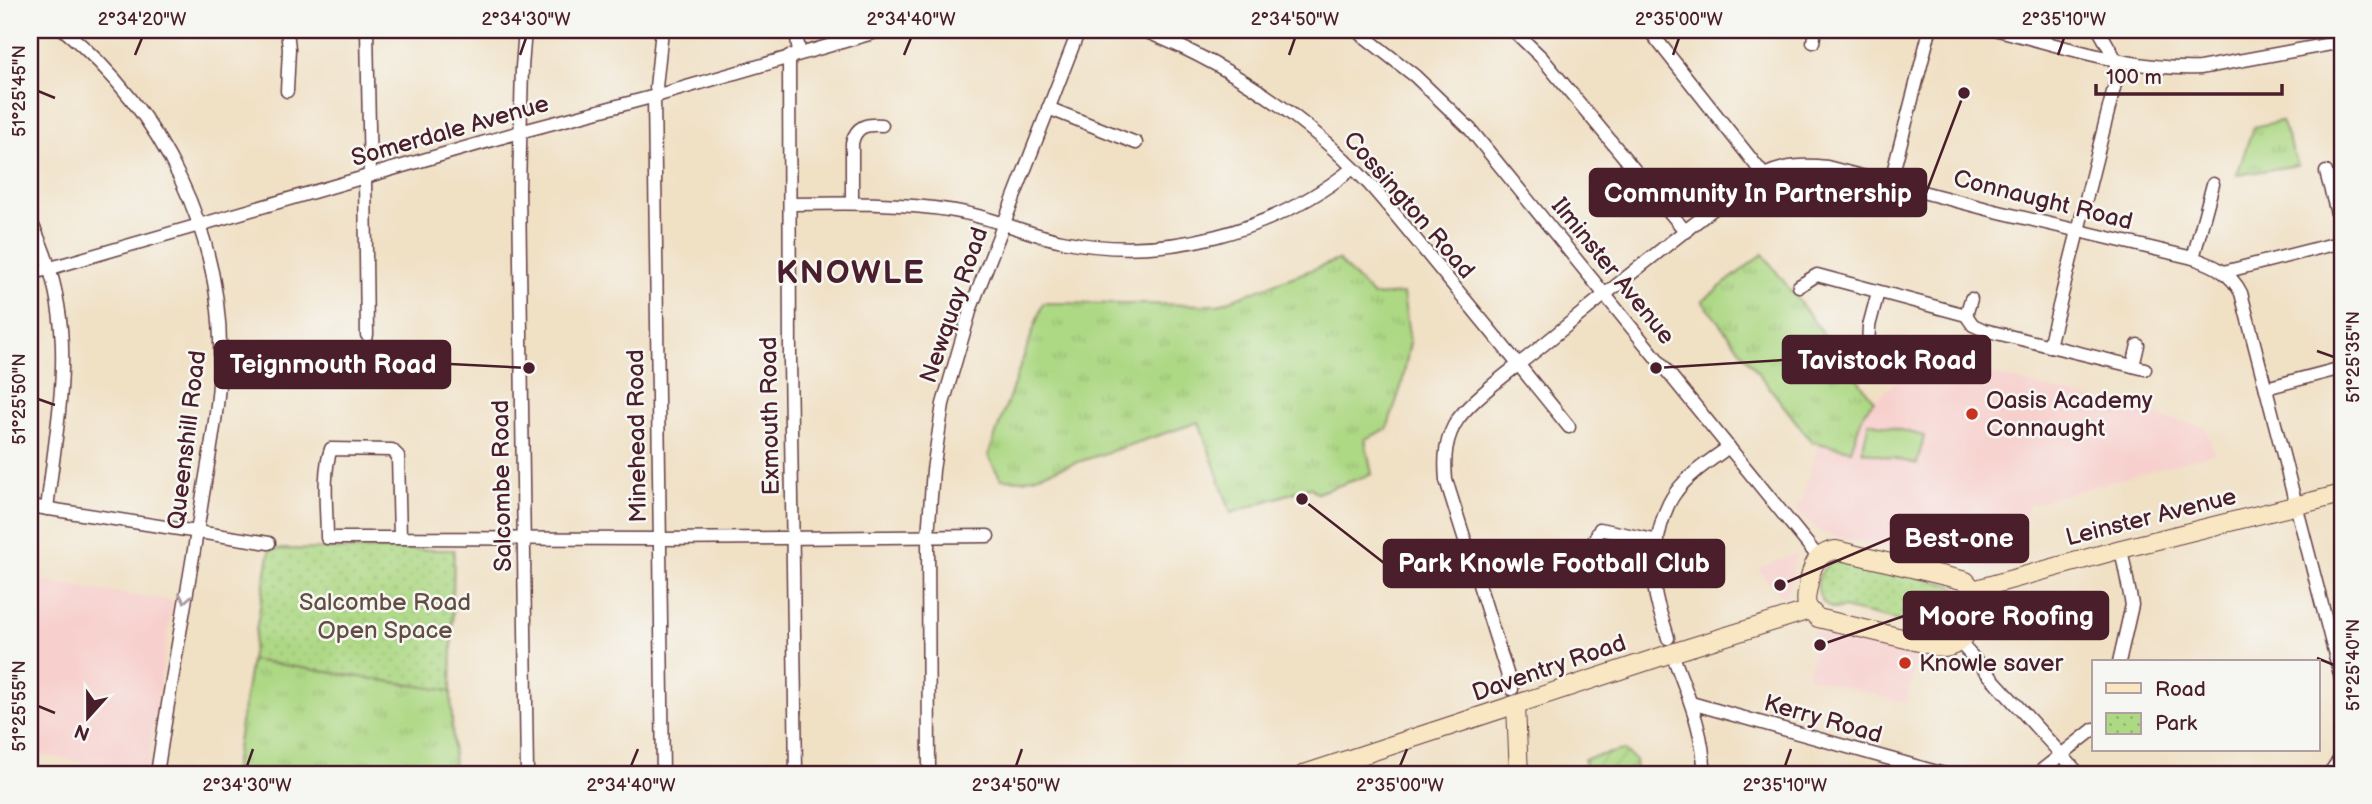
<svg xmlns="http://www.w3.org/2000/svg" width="2372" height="804" font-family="'Balsamiq Sans',sans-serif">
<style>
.built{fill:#f7d0cd}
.grass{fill:url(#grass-tufts);stroke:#7c7c58;stroke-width:2}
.park{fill:url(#park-dots);stroke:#7c7c58;stroke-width:2}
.garden{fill:url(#garden-furrows);stroke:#7c7c58;stroke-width:2}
.pitch{fill:#add884;stroke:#7c7c58;stroke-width:2}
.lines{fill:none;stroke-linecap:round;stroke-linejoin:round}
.street-casing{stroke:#633c42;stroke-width:15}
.secondary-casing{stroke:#633c42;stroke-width:20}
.street{stroke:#fff;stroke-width:12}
.secondary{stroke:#f9e7c3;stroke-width:18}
.oneway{stroke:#ae9aa0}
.ticks{fill:none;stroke:#4a1f2b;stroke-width:2.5}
.poi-dot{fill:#c8321e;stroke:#f6f6f2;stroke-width:2.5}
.labels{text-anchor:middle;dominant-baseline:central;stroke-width:5;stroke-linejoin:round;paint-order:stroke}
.street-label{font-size:24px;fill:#4a1f2b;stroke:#f6f6f2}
.poi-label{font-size:24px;fill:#4a1f2b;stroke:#f6f6f2;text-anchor:start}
.park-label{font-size:24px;fill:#634d41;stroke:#f6f6f2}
.district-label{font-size:32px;font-weight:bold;letter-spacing:2px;fill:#4a1f2b;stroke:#f6f6f2}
.leader{fill:none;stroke:#4a1f2b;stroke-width:2.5}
.callout-dot{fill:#4a1f2b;stroke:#f6f6f2;stroke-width:2.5}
.callout{fill:#4a1f2b;stroke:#4a1f2b;stroke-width:2.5}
.callout-label{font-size:26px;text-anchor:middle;font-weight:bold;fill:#fff}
.neatline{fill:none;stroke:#4a1f2b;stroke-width:2.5}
.ticks-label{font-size:18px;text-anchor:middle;fill:#4a1f2b}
</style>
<defs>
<pattern id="grass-tufts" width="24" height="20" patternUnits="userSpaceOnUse" patternTransform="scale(1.75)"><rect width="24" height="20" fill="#add884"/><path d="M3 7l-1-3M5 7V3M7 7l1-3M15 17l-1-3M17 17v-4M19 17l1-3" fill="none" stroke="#96b972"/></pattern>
<pattern id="park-dots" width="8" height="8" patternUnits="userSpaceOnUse" patternTransform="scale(1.75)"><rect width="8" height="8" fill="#add884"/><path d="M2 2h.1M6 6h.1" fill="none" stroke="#96b972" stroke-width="1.8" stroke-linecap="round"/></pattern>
<pattern id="garden-furrows" width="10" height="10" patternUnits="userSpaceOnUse" patternTransform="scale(1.75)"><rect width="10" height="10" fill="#add884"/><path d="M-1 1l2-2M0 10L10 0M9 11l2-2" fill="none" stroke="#96b972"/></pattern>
</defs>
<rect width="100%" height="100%" fill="#f6f6f2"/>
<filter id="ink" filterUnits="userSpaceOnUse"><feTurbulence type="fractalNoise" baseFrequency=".0143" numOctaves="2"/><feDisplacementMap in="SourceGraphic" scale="14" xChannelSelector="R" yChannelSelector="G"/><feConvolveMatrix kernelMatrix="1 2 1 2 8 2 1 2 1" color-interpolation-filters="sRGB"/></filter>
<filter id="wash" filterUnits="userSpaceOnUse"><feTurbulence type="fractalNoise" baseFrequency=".00686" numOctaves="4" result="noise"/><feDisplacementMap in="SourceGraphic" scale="28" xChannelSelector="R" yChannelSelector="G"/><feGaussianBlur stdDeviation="1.57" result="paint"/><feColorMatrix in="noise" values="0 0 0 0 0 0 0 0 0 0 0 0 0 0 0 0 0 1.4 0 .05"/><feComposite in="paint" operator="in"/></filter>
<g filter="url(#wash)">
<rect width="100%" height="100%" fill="#f0e0c4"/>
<g class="built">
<polygon points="1763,254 1874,401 1896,381 1904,352 2206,428 2214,453 2028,505 2012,566 1996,570 1987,570 1822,533 1794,509 1801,502 1818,444 1812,442 1702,301"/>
<polygon points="1797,553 1785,599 1759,571 1760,568"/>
<polygon points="30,579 173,601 146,774 30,753"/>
<polygon points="1813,631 1899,653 1900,651 1918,655 1907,703 1807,677 1814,652"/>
</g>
<g class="grass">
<polygon points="2281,121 2298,165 2237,175 2253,127"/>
<polygon points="1763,254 1874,401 1864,412 1851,450 1812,442 1702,301"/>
<polygon points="1338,260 1373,296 1403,294 1410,342 1402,384 1387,429 1365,439 1372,474 1317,493 1310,487 1231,513 1199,422 1024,480 1001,479 988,456 1043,303 1217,305"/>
<polygon points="251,660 451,691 454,774 233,774"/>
</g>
<g class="park">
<polygon points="270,549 454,550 451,691 251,660"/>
<path d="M 1841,560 L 1952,585 C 1982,607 1951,648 1930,628 L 1843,608 C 1816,616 1804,567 1841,560 Z"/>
</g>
<polygon class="garden" points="1623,750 1635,760 1636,774 1585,774 1584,759"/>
<polygon class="pitch" points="1869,422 1924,436 1917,464 1862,451"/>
</g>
<g filter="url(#ink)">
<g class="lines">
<g class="street-casing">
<g id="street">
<path d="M 64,30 C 163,112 224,235 220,364 C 219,412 208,460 201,507 C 187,596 170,685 157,774"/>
<polyline points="287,30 289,49 287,91"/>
<polyline points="367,30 370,176"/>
<polyline points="525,30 522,67 519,188 527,774"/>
<polyline points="796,30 799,53"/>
<path d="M 1142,30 C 1228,64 1305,116 1369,184 C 1395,213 1419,244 1444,274 C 1486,325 1528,376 1569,427"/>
<polyline points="1356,30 1415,76 1470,129 1819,558"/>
<polyline points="1513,30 1542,58 1686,232"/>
<polyline points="1649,30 1763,174"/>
<path d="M 1998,30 C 2063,46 2132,71 2200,68 L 2342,42"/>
<polyline points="1813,42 1815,30"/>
<polyline points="789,56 790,360 796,774"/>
<polyline points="659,95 656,87 662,30"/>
<polyline points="654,97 663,774"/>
<polyline points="1048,108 1136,143"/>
<polyline points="2326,172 2342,232"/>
<polyline points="365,177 367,335"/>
<polyline points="1890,184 1930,30"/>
<path d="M 852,203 L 852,143 C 856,126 866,124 882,125"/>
<path d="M 790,204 C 845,203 901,202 955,211 C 992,217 1026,234 1062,241 C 1163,262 1274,232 1353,168"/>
<path d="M 30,220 C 81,321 59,403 47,509"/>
<polyline points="2193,258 2213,184"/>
<polyline points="2224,272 2342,242"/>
<polyline points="30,274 527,130 659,95 883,30"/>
<polyline points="1799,286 1817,275 1966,315 1973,325 1984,330 2145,369"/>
<polyline points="1966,315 1971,299"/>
<polyline points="2049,346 2116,80 2116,60 2099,30"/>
<polyline points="1852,361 1868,348 1869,326 1878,292"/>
<polyline points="2133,366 2138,345"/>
<polyline points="2266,388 2342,368"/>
<polyline points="30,506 269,543"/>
<path d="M 400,538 L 327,538 C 327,513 322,473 331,449 L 392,450 L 398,456 L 400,538 L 659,539 L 988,536"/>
<polyline points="1560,571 1581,566 1600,529 1658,541"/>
<path d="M 1668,638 C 1664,622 1657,607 1655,591 C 1651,564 1659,514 1676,492 C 1689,474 1711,460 1729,447"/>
<polyline points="1960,643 2079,774"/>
<path d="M 1672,653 C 1686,692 1705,732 1704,774"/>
<polyline points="2119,662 2132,605 2121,549"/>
<path d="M 1512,689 L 1446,480 C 1444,458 1445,438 1458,419 C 1475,396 1516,367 1538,349 C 1606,293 1674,239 1743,186 C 1773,168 1792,163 1827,167 L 1995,211 L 2193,258 C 2214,265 2231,273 2241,293 L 2342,682"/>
<polyline points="1691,703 1944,774"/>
<polyline points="929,774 928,536 933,470 943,404 971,308 1079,30"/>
<polyline points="2037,774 2094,729"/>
<polyline points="2329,774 2342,756"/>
</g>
</g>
<g class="secondary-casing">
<g id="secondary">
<path d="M 1836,550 L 1966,581 C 1985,600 1972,645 1944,648 L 1818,618 C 1814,614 1809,610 1807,605 C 1805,599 1807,593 1808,587 C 1811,568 1815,553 1836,550 Z"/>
<polyline points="1973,590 2121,549 2342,494"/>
<polyline points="1516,706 1519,774"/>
<polyline points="1304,774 1672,653 1810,610"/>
</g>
</g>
<use href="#street" class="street"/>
<use href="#secondary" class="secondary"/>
</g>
<defs><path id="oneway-chevron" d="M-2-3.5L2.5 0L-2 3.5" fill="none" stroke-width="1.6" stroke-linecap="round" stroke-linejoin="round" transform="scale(1.75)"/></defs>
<use class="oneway" href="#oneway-chevron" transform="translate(185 598) rotate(100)"/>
</g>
<path class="ticks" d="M 135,55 L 142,38M 520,55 L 526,38M 904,55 L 911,38M 1289,55 L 1295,38M 1673,55 L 1679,38M 2058,55 L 2064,38M 38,91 L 55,98M 2317,351 L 2334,357M 38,399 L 55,405M 2317,658 L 2334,665M 38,706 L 55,713M 247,766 L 253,749M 631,766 L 638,749M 1016,766 L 1022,749M 1400,766 L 1407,749M 1785,766 L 1791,749"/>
<g class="poi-dot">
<circle cx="1972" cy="414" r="7"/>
<circle cx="1905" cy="663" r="7"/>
</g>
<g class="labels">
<g class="street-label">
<text transform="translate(450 131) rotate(-16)">Somerdale Avenue</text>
<text transform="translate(2043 200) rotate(14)">Connaught Road</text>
<text transform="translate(1409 205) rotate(49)">Cossington Road</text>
<text transform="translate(1613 271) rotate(51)">Ilminster Avenue</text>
<text transform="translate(954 305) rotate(-71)">Newquay Road</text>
<text transform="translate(770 416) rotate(-91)">Exmouth Road</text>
<text transform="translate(637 436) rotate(-91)">Minehead Road</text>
<text transform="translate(187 440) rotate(-83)">Queenshill Road</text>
<text transform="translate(502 486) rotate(-91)">Salcombe Road</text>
<text transform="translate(2151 517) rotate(-14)">Leinster Avenue</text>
<text transform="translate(1549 668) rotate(-19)">Daventry Road</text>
<text transform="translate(1823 719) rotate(16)">Kerry Road</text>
</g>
<g class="poi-label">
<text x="1986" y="400">Oasis Academy<tspan x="1986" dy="28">Connaught</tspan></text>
<text x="1919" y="663">Knowle saver</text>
</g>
<g class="park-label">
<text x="385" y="602">Salcombe Road<tspan x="385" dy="28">Open Space</tspan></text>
</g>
<g class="district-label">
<text x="851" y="273">KNOWLE</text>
</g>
</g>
<path class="leader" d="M1964 93L1926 193M1656 368L1783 360M529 368L450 364M1780 585L1891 538M1302 499L1384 563M1820 645L1904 616"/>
<g class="callout-dot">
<circle cx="1964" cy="93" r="7"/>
<circle cx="1656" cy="368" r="7"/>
<circle cx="529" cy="368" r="7"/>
<circle cx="1780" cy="585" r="7"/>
<circle cx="1302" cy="499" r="7"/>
<circle cx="1820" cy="645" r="7"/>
</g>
<g class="callout">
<rect x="1590" y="169" width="336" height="47" rx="7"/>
<rect x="1783" y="336" width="207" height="47" rx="7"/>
<rect x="215" y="341" width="235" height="47" rx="7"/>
<rect x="1891" y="515" width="137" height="47" rx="7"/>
<rect x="1384" y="540" width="340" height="47" rx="7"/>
<rect x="1904" y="592" width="204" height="47" rx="7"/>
</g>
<g class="callout-label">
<text x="1758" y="202">Community In Partnership</text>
<text x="1887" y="369">Tavistock Road</text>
<text x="333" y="373">Teignmouth Road</text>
<text x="1959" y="547">Best-one</text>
<text x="1554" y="572">Park Knowle Football Club</text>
<text x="2006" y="625">Moore Roofing</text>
</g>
<rect width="2372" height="804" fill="none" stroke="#f6f6f2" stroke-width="77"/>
<rect x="2092" y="660" width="228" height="91" fill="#f6f6f2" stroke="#b1a0a2" stroke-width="2"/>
<rect x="2106" y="683" width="35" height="10" fill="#f9e7c3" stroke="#b1a0a2" stroke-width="2"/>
<text x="2155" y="696" font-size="21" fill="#4a1f2b">Road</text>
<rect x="2106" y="713" width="35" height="21" fill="url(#park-dots)" stroke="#b1a0a2" stroke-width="2"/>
<text x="2155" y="730" font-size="21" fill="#4a1f2b">Park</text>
<g transform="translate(88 717) rotate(201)" stroke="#f6f6f2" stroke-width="5" paint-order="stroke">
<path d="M0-5L12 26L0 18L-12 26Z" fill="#4a1f2b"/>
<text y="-10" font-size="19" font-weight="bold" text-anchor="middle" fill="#4a1f2b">N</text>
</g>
<path d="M2096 84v10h186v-10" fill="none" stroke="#4a1f2b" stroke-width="3.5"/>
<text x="2106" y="84" font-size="21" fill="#4a1f2b" stroke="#f6f6f2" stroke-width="5" paint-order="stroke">100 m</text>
<rect x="38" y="38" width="2296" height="728" class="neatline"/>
<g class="ticks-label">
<text x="142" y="25">2°34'20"W</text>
<text x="526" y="25">2°34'30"W</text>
<text x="911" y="25">2°34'40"W</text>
<text x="1295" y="25">2°34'50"W</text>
<text x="1679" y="25">2°35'00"W</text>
<text x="2064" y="25">2°35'10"W</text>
<text transform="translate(19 91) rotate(-90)" y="6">51°25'45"N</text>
<text transform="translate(2353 357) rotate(-90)" y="6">51°25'35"N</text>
<text transform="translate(19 399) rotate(-90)" y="6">51°25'50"N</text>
<text transform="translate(2353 665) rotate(-90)" y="6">51°25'40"N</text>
<text transform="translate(19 706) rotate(-90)" y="6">51°25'55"N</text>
<text x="247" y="791">2°34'30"W</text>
<text x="631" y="791">2°34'40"W</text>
<text x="1016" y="791">2°34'50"W</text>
<text x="1400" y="791">2°35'00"W</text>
<text x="1785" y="791">2°35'10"W</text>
</g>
</svg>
